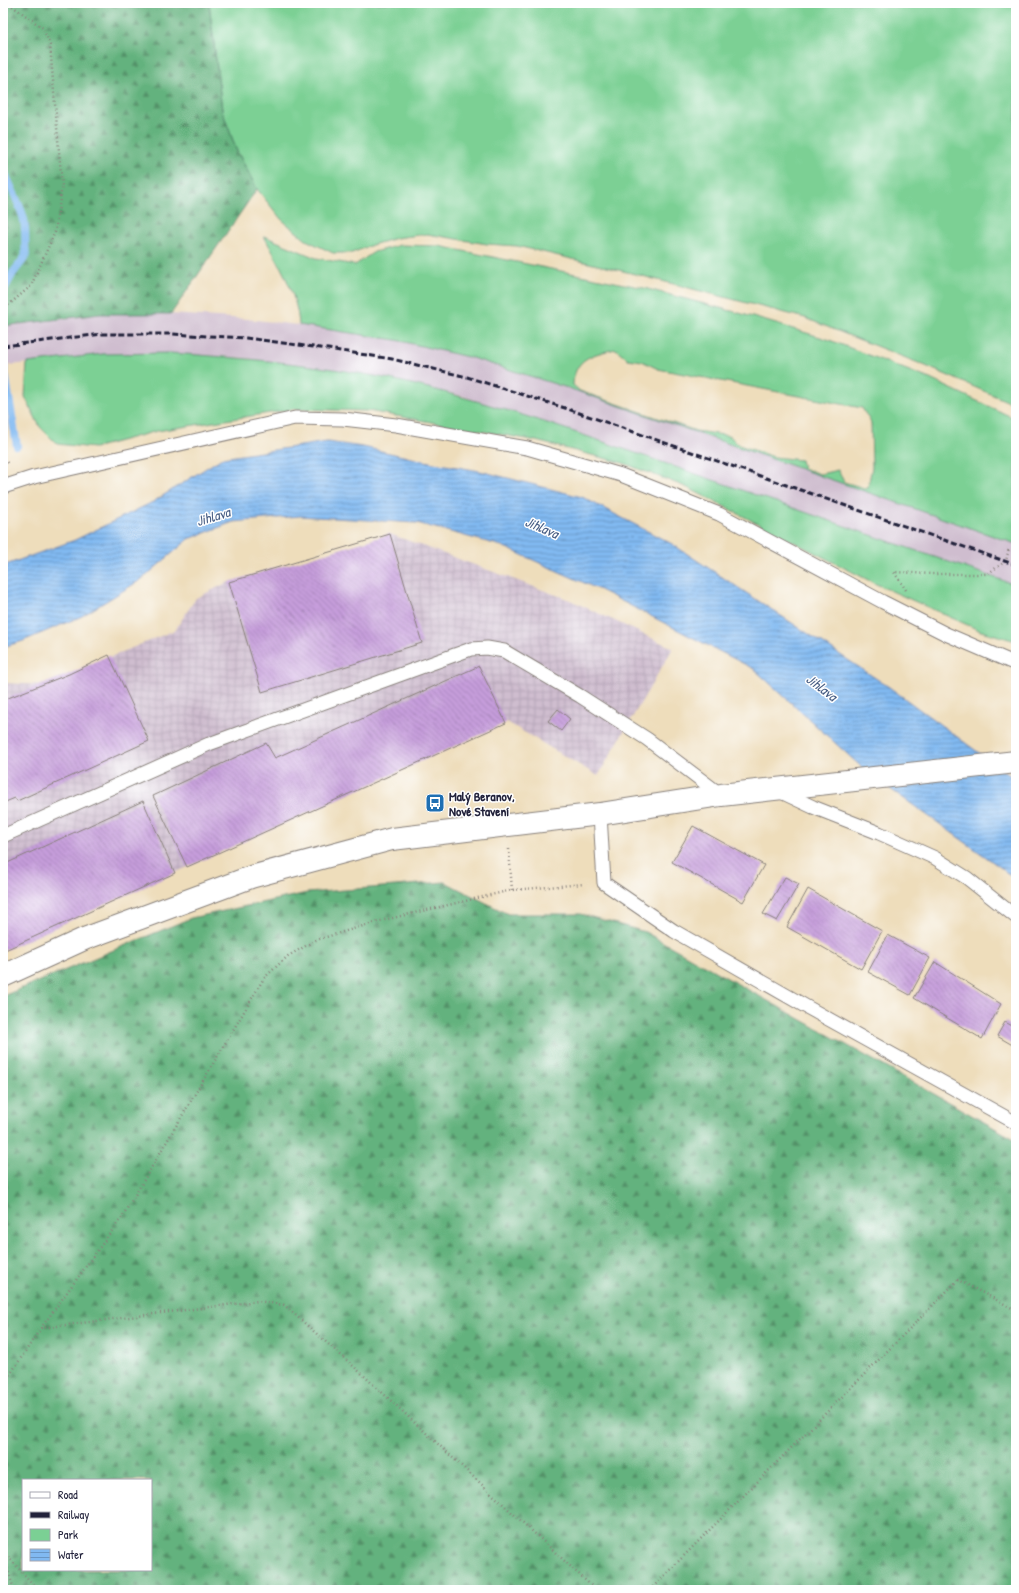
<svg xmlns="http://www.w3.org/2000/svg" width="1019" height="1593" font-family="'Patrick Hand',sans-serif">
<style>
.industrial{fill:url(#industrial-grid)}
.railway{fill:#cfbdcf}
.green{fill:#7bd094;stroke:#4e7968;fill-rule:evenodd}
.forest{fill:url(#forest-firs);stroke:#436a5c;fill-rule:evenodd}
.water{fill:url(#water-rules);stroke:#526e96}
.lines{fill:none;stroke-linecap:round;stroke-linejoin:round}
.stream{stroke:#81b9f1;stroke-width:8}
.building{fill:url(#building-back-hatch)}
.lane-casing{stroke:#88807b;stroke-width:15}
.secondary-casing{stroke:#88807b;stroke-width:24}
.path{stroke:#88807b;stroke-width:2.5;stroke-dasharray:1 3;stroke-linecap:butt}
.lane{stroke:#fff;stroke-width:13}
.secondary{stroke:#fff;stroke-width:22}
.rail{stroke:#22223b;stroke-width:3;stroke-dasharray:6 3;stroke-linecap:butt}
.labels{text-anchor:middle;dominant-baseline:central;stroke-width:3;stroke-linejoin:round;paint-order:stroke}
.poi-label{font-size:13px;font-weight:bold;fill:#22223b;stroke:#fff;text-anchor:start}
.water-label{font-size:14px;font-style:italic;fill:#485e84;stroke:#fff}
</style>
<defs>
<pattern id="industrial-grid" width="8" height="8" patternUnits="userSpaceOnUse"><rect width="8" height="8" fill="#cfbdcf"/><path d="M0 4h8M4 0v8" fill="none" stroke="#b1a2b3"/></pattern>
<pattern id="forest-firs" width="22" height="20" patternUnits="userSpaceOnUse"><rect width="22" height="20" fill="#64b27e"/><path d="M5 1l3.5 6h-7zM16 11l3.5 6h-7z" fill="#529068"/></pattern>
<pattern id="water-rules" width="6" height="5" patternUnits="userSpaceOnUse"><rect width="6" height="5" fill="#81b9f1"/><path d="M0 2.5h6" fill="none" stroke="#6996c4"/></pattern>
<pattern id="building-back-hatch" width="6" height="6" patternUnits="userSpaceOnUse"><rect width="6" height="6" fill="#c69ddb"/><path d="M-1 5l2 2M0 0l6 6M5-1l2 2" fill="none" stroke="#a080b3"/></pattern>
</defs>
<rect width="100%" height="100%" fill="#fff"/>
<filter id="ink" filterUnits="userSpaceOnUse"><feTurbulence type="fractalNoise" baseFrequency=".025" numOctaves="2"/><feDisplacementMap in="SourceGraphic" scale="8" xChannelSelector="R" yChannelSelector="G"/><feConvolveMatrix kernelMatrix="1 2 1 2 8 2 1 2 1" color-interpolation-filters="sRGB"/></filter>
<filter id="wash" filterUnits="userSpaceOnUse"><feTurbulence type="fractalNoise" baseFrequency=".012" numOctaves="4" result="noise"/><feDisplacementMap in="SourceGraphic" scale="16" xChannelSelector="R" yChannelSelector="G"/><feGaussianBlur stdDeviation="0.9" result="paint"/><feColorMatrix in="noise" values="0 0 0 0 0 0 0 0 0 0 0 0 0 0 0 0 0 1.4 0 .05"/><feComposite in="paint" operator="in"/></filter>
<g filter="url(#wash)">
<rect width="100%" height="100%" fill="#edb"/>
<polygon class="industrial" points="390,534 570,600 673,648 598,776 507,722 3,951 3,683 43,685 175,630 196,598 229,582"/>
<polygon class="railway" points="100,314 171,314 248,319 330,329 396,340 472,358 571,389 1016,544 1016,585 559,427 462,396 388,379 325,368 245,358 170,353 103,354 3,366 3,326"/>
<g class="green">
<polygon points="209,3 1016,3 1016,405 921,364 805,318 627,272 517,246 487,244 427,234 396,238 372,245 352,253 333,253 306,240 281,219 257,189 236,149 222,110"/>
<path d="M 264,236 L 316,258 L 355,265 L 374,252 L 400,245 L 439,246 L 644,288 L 739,313 L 827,339 L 930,379 L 1016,419 L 1016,544 L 571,389 L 472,358 L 396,340 L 299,325 C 297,293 279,264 264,236 ZM 616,349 L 628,359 L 642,361 L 658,369 L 862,408 L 871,423 L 872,467 L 868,487 L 864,488 L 844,482 L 838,470 L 820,474 L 803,468 L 801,460 L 774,457 L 739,445 L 730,436 L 696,431 L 580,391 L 573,385 C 574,358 593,354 616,349 Z"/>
<path d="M 170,353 C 244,358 318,364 390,379 C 487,400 580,434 673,466 C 787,506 902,546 1016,585 L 1016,641 L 981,631 L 876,584 L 686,487 L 623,463 L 532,440 L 368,411 L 295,409 L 157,431 L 94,448 L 57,444 L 40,427 L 25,397 L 27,363 L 103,354 Z"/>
</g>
<g class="forest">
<polygon points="3,3 209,3 222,110 236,149 257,189 171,314 100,314 3,326"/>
<path d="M 445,882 L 508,914 L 581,914 L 645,932 L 1016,1140 L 1016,1590 L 3,1590 L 3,996 L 191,918 L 307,893 ZM 23,1480 L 151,1480 L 151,1570 L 23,1570 Z"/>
</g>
<polygon class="water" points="327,442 363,447 434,463 480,471 582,497 672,544 889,687 1016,780 1016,880 1000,867 868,773 754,669 600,590 502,546 417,523 300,516 233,522 189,539 142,579 82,616 23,641 3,647 3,566 75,540 153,502 222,458"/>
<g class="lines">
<g class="stream">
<path d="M 3,169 C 9,184 18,200 23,216 C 27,229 24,243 26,256 L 13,273 L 3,291"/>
<polyline points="3,362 17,446"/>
</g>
</g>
<g id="blocks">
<g class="building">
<polygon points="390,534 422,643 262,692 229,582"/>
<polygon points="109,655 149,741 17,801 15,798 3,803 3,700 69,674"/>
<polygon points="479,666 506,723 187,867 153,796 266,743 275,758"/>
<polygon points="558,709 570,719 561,731 548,721"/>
<polygon points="143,801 175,873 3,951 3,865"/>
<polygon points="693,826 764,865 743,902 672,862"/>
<polygon points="785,877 799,884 777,921 763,914"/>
<polygon points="808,889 882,931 861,969 787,927"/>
<polygon points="888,935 930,958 910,995 868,972"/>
<polygon points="935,962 1001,1004 982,1039 914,998"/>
<polygon points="1005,1022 1016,1028 1016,1047 997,1036"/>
</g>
</g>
</g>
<g filter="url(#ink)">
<use href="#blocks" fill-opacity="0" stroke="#88807b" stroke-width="1"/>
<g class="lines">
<g class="lane-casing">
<g id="lane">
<polyline points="3,487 34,477 295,418 343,419 396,425 527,448 621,475 719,514 883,602 946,634 1016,664"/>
<polyline points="779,791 813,807 879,833 935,858 967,878 1016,917"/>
<polyline points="600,814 604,883 674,931 805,1006 1016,1123"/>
<polyline points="3,836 209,744 471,649 487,648 504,651 580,696 647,739 721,795"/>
</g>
</g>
<g class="secondary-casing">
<polyline id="secondary" points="3,976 84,939 251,877 392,839 600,814 721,795 1016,762"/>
</g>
<g class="path">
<polyline points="3,311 6,307 31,286 55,232 62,186 50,45 43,28 8,3"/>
<polyline points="3,461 10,464"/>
<polyline points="906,590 894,572 932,574 987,574 1006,561 1009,548"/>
<polyline points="509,849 512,890"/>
<polyline points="41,1328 258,1301 284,1305 361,1373 596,1590"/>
<polyline points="3,1385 41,1328 122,1217 264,978 288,956 316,940 380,921 512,890 584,884"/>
<polyline points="3,1551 38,1590"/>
<polyline points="3,1553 14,1590"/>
<polyline points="650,1590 958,1280 1016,1310"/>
</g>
<use href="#lane" class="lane"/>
<use href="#secondary" class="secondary"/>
<polyline class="rail" points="3,346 102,334 171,334 246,338 328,349 392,359 467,377 565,408 1016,565"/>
</g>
</g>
<defs>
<g id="bus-square" transform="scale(1)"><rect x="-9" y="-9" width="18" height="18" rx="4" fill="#1f6fb2" stroke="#fff"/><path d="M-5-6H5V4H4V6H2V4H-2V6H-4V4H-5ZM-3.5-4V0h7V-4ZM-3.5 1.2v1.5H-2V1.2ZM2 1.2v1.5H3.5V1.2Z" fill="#fff"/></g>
</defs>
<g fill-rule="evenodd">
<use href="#bus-square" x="435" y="803"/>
</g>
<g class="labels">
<g class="poi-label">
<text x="449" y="796">Malý Beranov,<tspan x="449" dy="15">Nové Stavení</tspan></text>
</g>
<g class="water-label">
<text transform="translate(213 516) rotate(-17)">Jihlava</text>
<text transform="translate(542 527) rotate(23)">Jihlava</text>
<text transform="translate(822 687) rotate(37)">Jihlava</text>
</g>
</g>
<rect width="1019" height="1593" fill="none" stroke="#fff" stroke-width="16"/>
<rect x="22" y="1479" width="130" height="92" fill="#ffffff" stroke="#a7a7b1"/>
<rect x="30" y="1492" width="20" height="6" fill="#ffffff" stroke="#a7a7b1"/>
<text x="58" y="1499" font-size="12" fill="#22223b">Road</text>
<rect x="30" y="1512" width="20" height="6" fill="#22223b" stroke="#a7a7b1"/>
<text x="58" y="1519" font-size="12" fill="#22223b">Railway</text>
<rect x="30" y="1529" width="20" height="12" fill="#7bd094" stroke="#a7a7b1"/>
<text x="58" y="1539" font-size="12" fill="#22223b">Park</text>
<rect x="30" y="1549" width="20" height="12" fill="url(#water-rules)" stroke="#a7a7b1"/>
<text x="58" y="1559" font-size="12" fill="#22223b">Water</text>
</svg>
